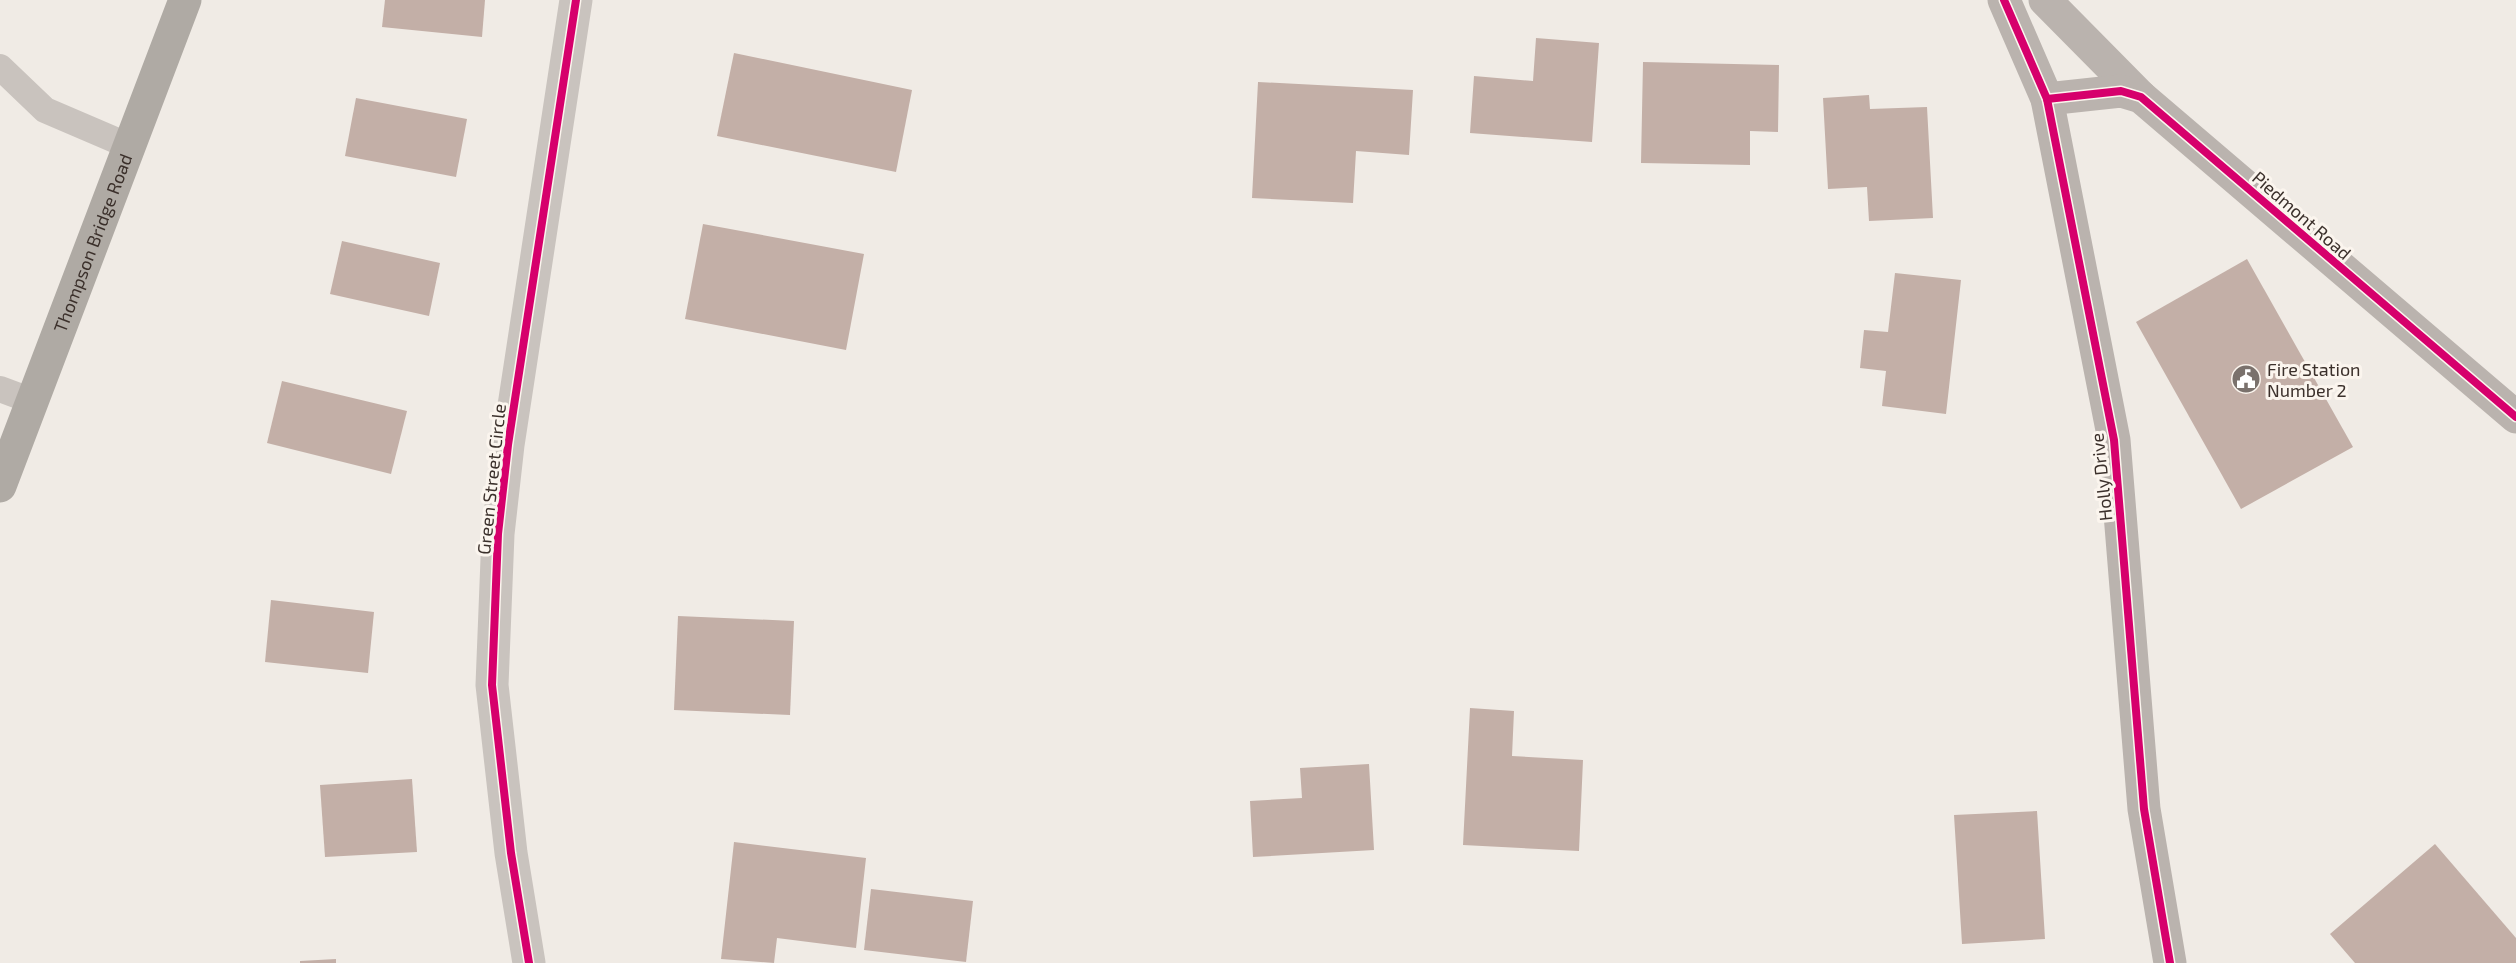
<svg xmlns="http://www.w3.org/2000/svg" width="2516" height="963" font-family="'Exo 2',sans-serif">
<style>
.building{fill:#c3afa7}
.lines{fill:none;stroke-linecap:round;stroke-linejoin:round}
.lane{stroke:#c9c3be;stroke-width:26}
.street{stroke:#c9c3be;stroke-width:33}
.secondary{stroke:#bab3ae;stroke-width:33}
.highway{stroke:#afaaa4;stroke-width:33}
.cycleway-casing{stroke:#fbf5ee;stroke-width:11}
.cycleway{stroke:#d6006c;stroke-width:8}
.labels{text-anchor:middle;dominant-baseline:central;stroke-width:6;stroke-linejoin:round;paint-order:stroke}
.street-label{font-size:18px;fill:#3b302b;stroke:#fbf5ee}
.poi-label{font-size:18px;fill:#3b302b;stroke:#fbf5ee;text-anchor:start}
</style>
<rect width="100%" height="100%" fill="#f0ebe5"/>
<g class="building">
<polygon points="385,0 485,0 482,37 382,27"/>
<polygon points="1536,38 1599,43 1592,142 1470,133 1474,76 1533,81"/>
<polygon points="734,53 912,90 896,172 717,136"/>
<polygon points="1643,62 1779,65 1778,132 1750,131 1750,165 1641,163"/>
<polygon points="1258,82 1413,90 1409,155 1356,151 1353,203 1252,198"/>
<polygon points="1869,95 1870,109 1927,107 1933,218 1869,221 1867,187 1828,189 1823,98"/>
<polygon points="356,98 467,119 456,177 345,156"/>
<polygon points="703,224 864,254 846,350 685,319"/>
<polygon points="342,241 440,263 429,316 330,294"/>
<polygon points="2247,259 2353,447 2241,509 2136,322"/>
<polygon points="1895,273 1961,280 1946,414 1882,406 1886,371 1860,368 1864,330 1888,332"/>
<polygon points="282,381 407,411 391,474 267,443"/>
<polygon points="271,600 374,612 368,673 265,662"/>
<polygon points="678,616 794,621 790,715 674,710"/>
<polygon points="1470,708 1514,711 1512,756 1583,760 1579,851 1463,845"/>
<polygon points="1369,764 1374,850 1253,857 1250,801 1302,798 1300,768"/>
<polygon points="412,779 417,852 325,857 320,785"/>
<polygon points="2037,811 2045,939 1962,944 1954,815"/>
<polygon points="734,842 866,858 856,948 777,938 774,963 721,959"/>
<polygon points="2435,844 2516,938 2516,963 2355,963 2330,934"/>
<polygon points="871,889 973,901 966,962 864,950"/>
<polygon points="336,959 336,963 300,963 300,961"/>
</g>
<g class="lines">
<g class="lane">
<polyline points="0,67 45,110 129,146"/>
<polyline points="0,389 32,401"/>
</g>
<polyline class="street" points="529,963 511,853 492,685 498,534 508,445 576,0"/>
<g class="secondary">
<polyline points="2004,0 2047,99 2114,440 2144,809 2170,963"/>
<polyline points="2045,0 2141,97"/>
<polyline points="2047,99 2121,91 2141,97 2516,417"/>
</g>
<path class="highway" id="s1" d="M 0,486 L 185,0"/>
<g class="cycleway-casing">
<g id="cycleway">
<polyline points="2004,0 2047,99 2114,440 2144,809 2170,963"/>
<polyline points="2047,99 2121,91 2141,97 2516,417"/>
<polyline points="529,963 511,853 492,685 498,534 508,445 576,0"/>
</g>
</g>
<use href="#cycleway" class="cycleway"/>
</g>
<defs>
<g id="civic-disc" transform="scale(1.5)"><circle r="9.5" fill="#7a716c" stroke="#fbf5ee"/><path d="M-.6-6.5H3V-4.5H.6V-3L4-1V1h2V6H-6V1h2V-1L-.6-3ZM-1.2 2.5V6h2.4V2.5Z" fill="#fff"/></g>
</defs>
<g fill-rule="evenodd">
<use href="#civic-disc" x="2246" y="379"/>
</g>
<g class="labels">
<g class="street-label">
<text transform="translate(2302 215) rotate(41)">Piedmont Road</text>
<text stroke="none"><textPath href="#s1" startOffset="260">Thompson Bridge Road</textPath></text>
<text transform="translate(2101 477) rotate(-96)">Holly Drive</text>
<text transform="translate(491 479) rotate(-84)">Green Street Circle</text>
</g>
<g class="poi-label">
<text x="2267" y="369">Fire Station<tspan x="2267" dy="21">Number 2</tspan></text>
</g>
</g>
</svg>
